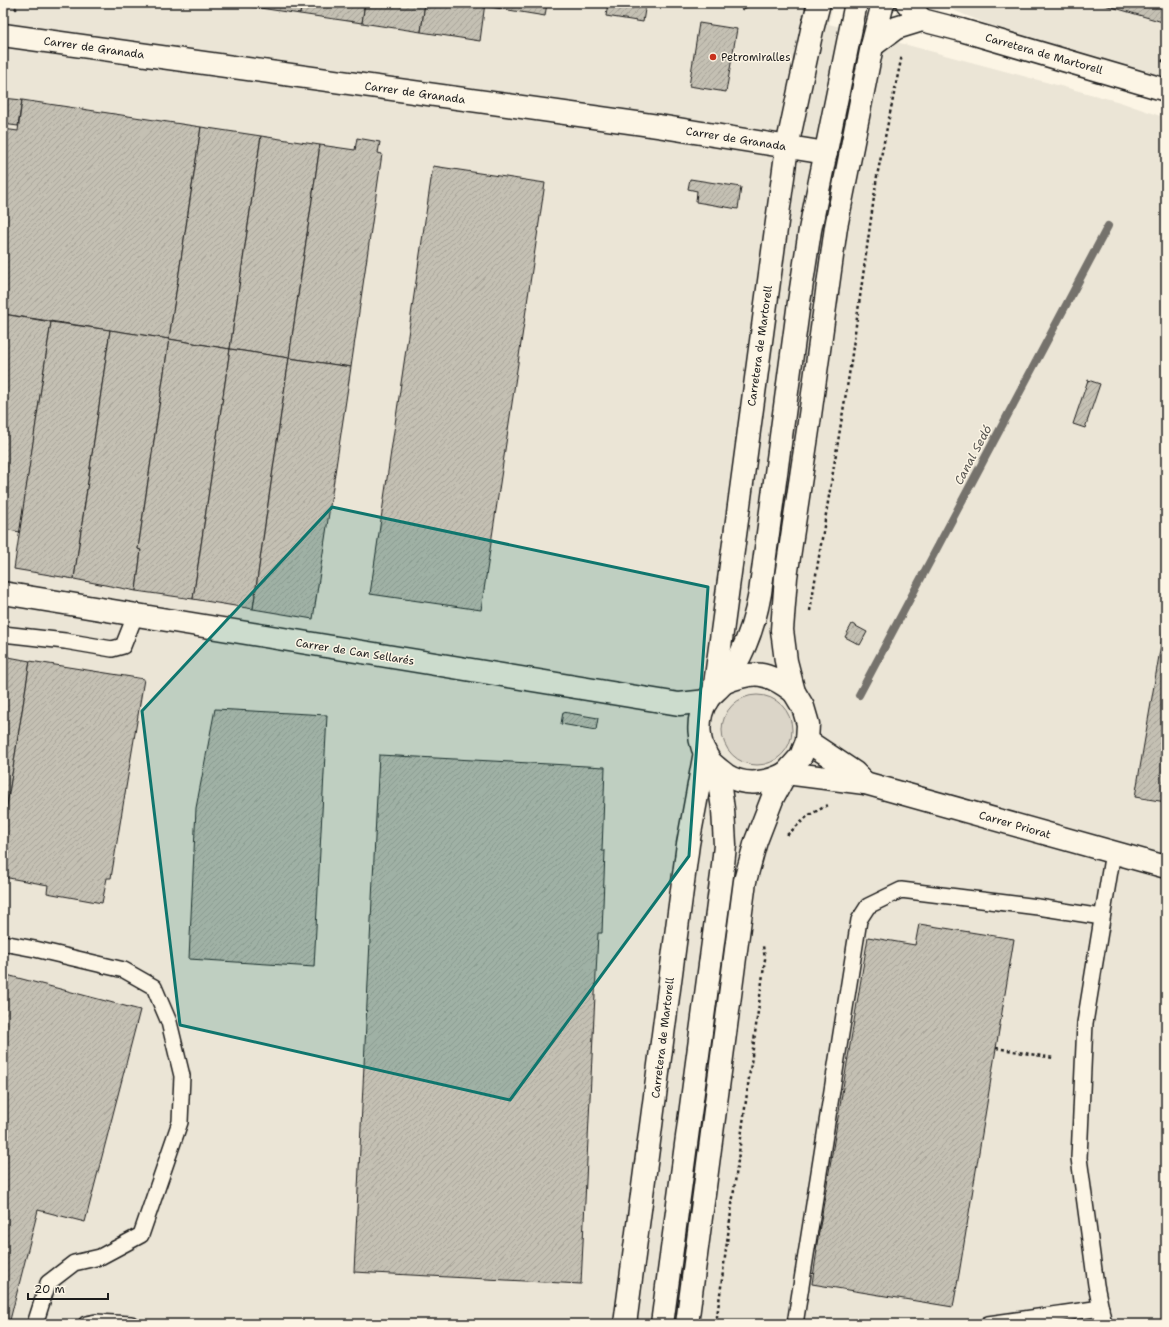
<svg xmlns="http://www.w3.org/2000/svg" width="1169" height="1327" font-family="'Shantell Sans',sans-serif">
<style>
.built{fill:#ebe5d6}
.garden{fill:#dbd5c8;stroke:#7c7872}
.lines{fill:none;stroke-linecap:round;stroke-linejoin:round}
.stream{stroke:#75726c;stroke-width:8}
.building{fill:url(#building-hatch);stroke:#1c1c1c}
.service-casing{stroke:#1c1c1c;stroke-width:18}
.minor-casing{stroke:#1c1c1c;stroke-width:25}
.secondary-casing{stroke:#1c1c1c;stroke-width:25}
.path{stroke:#1c1c1c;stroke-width:2.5;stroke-dasharray:3 3;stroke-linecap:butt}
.service{stroke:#fcf5e5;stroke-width:15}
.minor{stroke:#fcf5e5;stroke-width:22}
.secondary{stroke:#fcf5e5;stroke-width:22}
.marked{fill:#0f766e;fill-opacity:0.2;stroke:#0f766e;stroke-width:3;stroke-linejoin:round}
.poi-dot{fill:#c8321e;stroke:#fcf5e5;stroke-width:1.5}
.labels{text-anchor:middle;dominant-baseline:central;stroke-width:3;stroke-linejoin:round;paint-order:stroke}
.street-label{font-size:11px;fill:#1c1c1c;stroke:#fcf5e5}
.poi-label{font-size:11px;fill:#1c1c1c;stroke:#fcf5e5;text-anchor:start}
.water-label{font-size:12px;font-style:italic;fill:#575551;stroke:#fcf5e5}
</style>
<defs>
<pattern id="building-hatch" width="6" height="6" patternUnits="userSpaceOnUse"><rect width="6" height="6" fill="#c4c0b3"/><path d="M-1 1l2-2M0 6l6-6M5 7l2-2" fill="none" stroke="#a8a499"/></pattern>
</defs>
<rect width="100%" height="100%" fill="#fcf5e5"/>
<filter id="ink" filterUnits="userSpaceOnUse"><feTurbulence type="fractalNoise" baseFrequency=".025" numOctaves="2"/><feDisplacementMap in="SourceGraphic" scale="8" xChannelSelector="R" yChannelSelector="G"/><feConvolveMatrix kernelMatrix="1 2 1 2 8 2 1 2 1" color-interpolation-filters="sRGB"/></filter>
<g filter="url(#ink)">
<g class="built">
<polygon points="3,3 833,3 829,24 1120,102 1166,118 1166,1324 3,1324"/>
<polygon points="936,3 1166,3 1166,79 987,24"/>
</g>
<circle class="garden" cx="757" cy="730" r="35"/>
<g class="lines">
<polyline class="stream" points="859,695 1108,226"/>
</g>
<g class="building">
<polygon points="240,3 302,3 300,14 240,5"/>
<polygon points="302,3 365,3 362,23 300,14"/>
<polygon points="365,3 425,3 421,32 362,23"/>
<polygon points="425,3 485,3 480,41 421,32"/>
<polygon points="485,3 547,3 545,16 484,6"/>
<polygon points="608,3 646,3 643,22 606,16"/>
<polygon points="738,3 754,3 742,10"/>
<polygon points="1098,3 1166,3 1166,23"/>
<polygon points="699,23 737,29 726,92 689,86"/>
<polygon points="3,98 22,100 18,126 3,124"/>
<polygon points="22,100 201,127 169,339 3,314 3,129 18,131"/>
<polygon points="201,127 261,136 230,349 169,339"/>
<polygon points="261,136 320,145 289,358 230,349"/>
<polygon points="357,138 380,142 378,153 382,154 351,367 289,358 320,145 355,150"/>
<polygon points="433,166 545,183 481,610 370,594"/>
<polygon points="690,179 741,187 738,209 696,202 697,191 688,189"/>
<polygon points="3,314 51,322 20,532 3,529"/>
<polygon points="51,322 110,330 74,579 14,569"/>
<polygon points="110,330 169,339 138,549 141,550 136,591 74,579"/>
<polygon points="169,339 230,349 193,599 136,591 141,550 138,549"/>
<polygon points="230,349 289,358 253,609 193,599"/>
<polygon points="289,358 351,367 313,619 253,609"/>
<polygon points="1088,380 1100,384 1085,428 1073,424"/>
<polygon points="1166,615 1166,802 1135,797"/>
<polygon points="852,624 867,632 860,645 845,637"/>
<polygon points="3,656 30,661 3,831"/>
<polygon points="30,661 144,679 111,878 107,878 102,903 47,893 48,885 3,877 3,831"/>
<polygon points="215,709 327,715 314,967 189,959 196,808"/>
<polygon points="563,712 598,718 596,730 561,724"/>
<polygon points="379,755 605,767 602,851 605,851 602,933 598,933 581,1284 354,1272"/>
<polygon points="919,924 1014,939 959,1274 953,1307 812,1284 817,1250 816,1250 868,937 915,945"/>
<polygon points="3,974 140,1010 85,1222 38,1210 9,1324 3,1324"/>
</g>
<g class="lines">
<g class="service-casing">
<g id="service">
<polyline points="3,634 65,641 112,649 123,646 135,616"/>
<polyline points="3,943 35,949 124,970 154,987 169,1022 182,1076 180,1122 141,1235 100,1257 74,1263 48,1283 35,1324"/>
<polyline points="86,1324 96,1322 131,1324"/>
<polyline points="795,1324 859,920 868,906 901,890 1038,907 1102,917"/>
<polyline points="988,1324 1101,1308"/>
<polyline points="1104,1324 1096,1285 1079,1158 1085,1023 1113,852"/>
</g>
</g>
<g class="minor-casing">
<g id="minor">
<polyline points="907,3 922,20"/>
<polyline points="3,35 658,126 826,153"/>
<polyline points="872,46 896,28 922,20 961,30 1166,90"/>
<polyline points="3,593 679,704 707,701"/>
<polyline points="714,692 787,147 812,30 819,3"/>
<polyline points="807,741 855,773 865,783"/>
<polyline points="786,773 865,783 1166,867"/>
<polyline points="625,1324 688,844 705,752"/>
</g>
</g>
<g class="secondary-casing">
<g id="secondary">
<path d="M 723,683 C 754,670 767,671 794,692"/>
<path d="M 786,773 C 768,783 745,787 726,775 C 720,770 714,766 710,761 C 697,744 696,718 707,700 C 712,693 719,689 724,682 C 730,675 735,665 740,656 C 750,636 756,616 760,593 L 799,302 L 810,230 L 856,3"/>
<polyline points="662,1324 722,875 725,845 723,809 717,768"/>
<polyline points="687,1324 745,881 756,841 773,797 786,773 801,756 807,741 808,724 803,707 794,692 786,661 782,630 786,577 808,430 836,227 872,46 883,3"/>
</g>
</g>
<g class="path">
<polyline points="11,3 18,11"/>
<polyline points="1162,62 1166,56"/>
<polyline points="810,611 849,375 877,176 902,55"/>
<polyline points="787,835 809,815 830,804"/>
<polyline points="996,1048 1053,1058"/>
<polyline points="716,1324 765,959 763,946"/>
</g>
<use href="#service" class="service"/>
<use href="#minor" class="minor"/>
<use href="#secondary" class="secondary"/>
</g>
</g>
<path class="marked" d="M 332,507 L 708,587 L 689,856 L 510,1100 L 180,1025 L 142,711 Z"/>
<circle class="poi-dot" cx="713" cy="57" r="4"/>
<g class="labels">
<g class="street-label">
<text transform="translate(94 48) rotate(8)">Carrer de Granada</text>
<text transform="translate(1044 54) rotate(16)">Carretera de Martorell</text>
<text transform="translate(415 93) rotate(8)">Carrer de Granada</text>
<text transform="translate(736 139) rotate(9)">Carrer de Granada</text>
<text transform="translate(760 346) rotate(-82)">Carretera de Martorell</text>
<text transform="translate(355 652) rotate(9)">Carrer de Can Sellarés</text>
<text transform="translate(1015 825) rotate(16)">Carrer Priorat</text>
<text transform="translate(663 1038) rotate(-83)">Carretera de Martorell</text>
</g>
<g class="poi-label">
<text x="721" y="57">Petromiralles</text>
</g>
<g class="water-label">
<text transform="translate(973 455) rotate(-62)">Canal Sedó</text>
</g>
</g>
<rect width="1169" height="1327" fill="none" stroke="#fcf5e5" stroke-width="16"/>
<rect x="8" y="8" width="1153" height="1311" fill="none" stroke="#1c1c1c" stroke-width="1.5" filter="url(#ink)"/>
<path d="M28 1293v6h80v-6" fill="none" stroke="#1c1c1c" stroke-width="2"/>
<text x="34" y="1293" font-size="12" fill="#1c1c1c" stroke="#fcf5e5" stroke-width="3" paint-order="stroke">20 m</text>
</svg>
